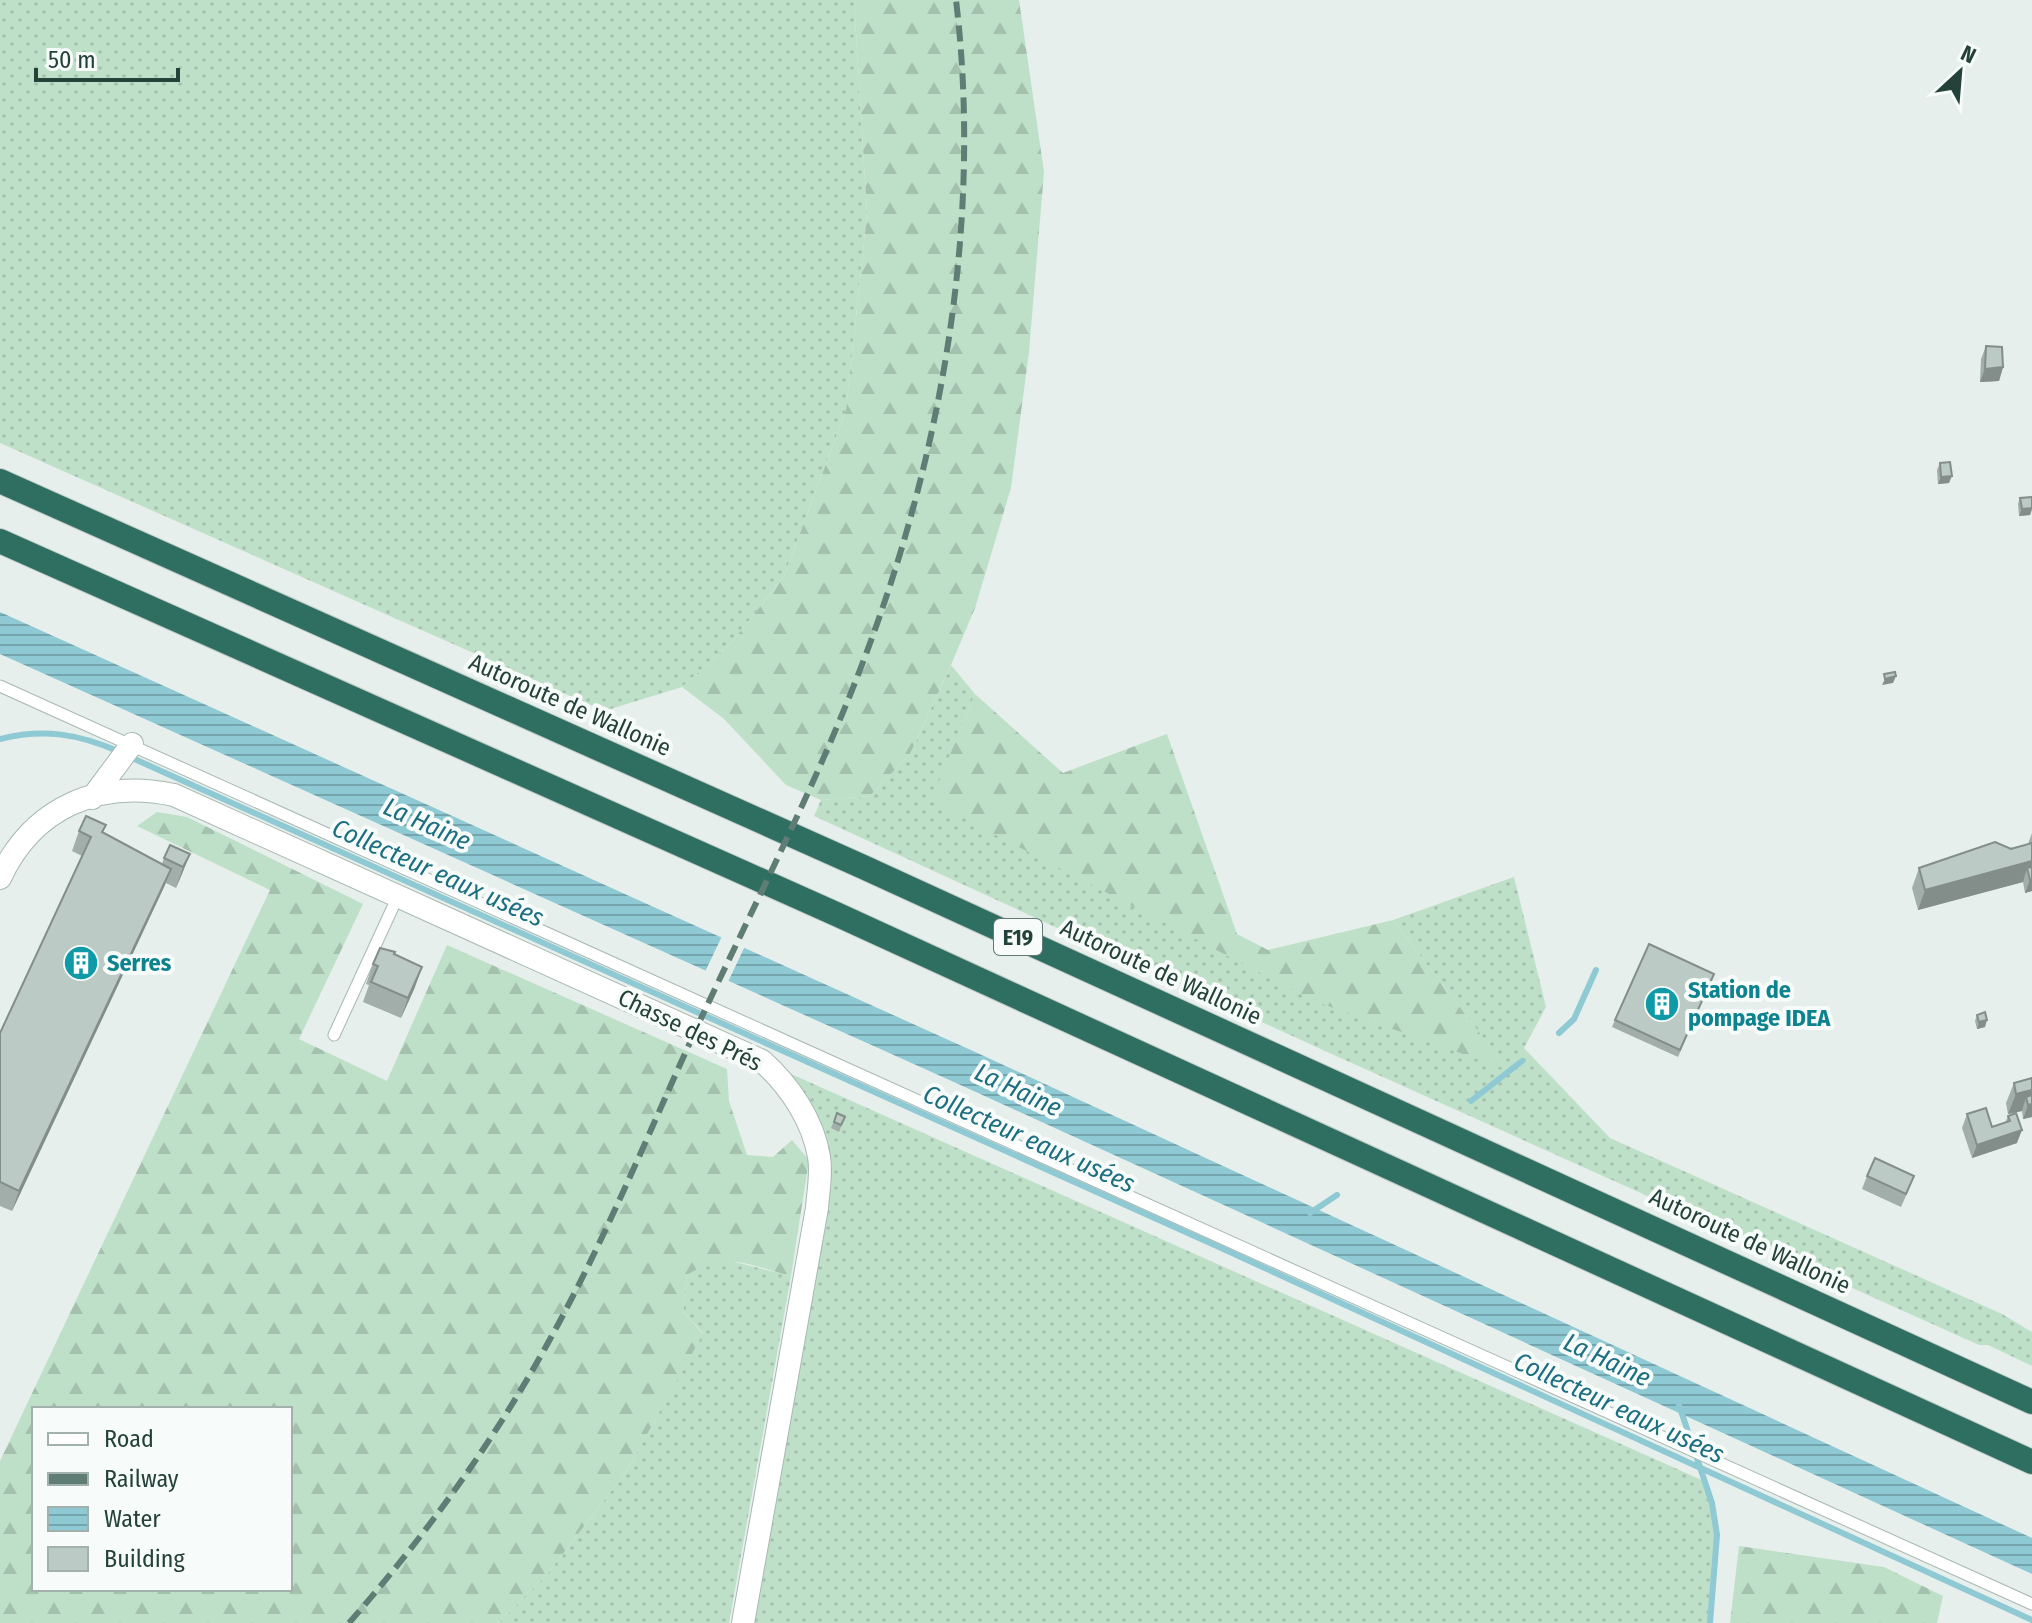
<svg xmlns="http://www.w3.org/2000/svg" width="2032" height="1623" font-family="'Fira Sans Condensed',sans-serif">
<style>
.grass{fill:url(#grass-dots)}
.forest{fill:url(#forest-firs);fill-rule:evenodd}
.water{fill:url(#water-rules)}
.pier{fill:#e6efeb}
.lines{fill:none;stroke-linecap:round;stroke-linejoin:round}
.stream{stroke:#8ec9d4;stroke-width:6}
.lane-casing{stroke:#a8b8b2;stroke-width:13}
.street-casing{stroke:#a8b8b2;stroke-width:24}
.highway-casing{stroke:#c2cac8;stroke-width:26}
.lane{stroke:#fff;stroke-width:11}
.street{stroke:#fff;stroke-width:22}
.highway{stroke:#2f6f62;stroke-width:24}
.rail{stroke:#5f7d75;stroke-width:6;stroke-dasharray:16 8;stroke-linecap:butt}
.wall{fill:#a1aea9}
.shaded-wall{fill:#838d89}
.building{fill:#bbcac4;stroke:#838d89;stroke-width:2}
.labels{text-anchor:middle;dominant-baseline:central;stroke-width:8;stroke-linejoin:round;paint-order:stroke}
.shield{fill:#f7fbf9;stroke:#637a73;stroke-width:2}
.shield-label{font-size:22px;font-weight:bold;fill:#24423a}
.street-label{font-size:24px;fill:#24423a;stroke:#f7fbf9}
.culture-label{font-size:24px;font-weight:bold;fill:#0d838f;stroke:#f7fbf9;text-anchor:start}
.water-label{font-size:26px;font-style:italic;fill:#1c6f80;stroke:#f7fbf9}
</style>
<defs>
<pattern id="grass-dots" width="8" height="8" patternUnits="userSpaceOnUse" patternTransform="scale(2)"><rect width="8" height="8" fill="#bfe0c8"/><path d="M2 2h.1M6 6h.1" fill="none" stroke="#a4c1ad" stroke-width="1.8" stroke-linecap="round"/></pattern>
<pattern id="forest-firs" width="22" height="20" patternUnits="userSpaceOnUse" patternTransform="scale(2)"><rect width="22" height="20" fill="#bfe0c8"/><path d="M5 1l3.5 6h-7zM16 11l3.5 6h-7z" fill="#a4c1ad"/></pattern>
<pattern id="water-rules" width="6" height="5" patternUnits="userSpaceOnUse" patternTransform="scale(2)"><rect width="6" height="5" fill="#8ec9d4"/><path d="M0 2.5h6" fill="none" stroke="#74a5ad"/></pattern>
</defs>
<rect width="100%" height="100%" fill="#e6efeb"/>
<g class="grass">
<polygon points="0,0 854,0 867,214 846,410 784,576 732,642 682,687 604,711 0,443"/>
<polygon points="951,665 975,694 932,801 1507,1069 1393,920 1514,877 1546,1007 1524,1048 1610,1138 2002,1314 2032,1332 2032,1366 1988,1345 1979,1345 1325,1051 814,816 821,800 870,796 910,754"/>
<polygon points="762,1061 1704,1481 1717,1535 1710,1623 743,1623 820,1159"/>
<polygon points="723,1259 791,1276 729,1623 498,1623 548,1573 626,1472 703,1333 683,1312 687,1275 706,1263"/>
</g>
<g class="forest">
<polygon points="854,0 1019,0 1044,172 1029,352 1011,488 975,608 951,665 910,754 870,796 821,800 786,785 724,719 682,687 732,642 784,576 846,410 867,214"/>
<polygon points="975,694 1063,773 1167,734 1237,934 1268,950 1393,920 1508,1070 1314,1001 931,801"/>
<path d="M 157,812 L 187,817 L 363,904 L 299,1039 L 387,1081 L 447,945 L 727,1069 L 729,1101 L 747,1155 L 773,1157 L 792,1140 L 809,1160 L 791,1276 C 748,1265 727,1250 687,1275 L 683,1312 L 703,1334 L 626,1472 L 548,1573 L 498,1623 L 0,1623 L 0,1461 L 270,890 L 137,826 ZM 34,1409 L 290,1409 L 290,1589 L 34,1589 Z"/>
<polygon points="1739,1546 1884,1567 1943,1596 1937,1623 1730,1623"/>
</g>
<polygon class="water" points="0,612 984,1056 2032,1538 2032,1574 965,1087 0,654"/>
<polygon class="pier" points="723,934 746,944 727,984 704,974"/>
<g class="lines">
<g class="stream">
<path d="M 0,739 C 44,728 79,734 120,752"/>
<polyline points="130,757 1219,1247 2032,1620"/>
<polyline points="1559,1033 1574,1019 1596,970"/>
<polyline points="1471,1101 1522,1061"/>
<polyline points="1310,1213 1337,1195"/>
<polyline points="1679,1405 1712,1503 1717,1535 1710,1623"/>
</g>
<g class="lane-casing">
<g id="lane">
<polyline points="0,686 2032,1604"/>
<polyline points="334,1035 398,896"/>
</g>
</g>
<g class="street-casing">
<g id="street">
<polyline points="92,798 132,744"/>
<path d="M 0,878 C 33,807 99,779 174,795 L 762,1061 C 789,1085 813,1120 819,1157 C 822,1173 818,1192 817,1208 L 743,1623"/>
</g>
</g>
<g class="highway-casing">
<g id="highway">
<polyline points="0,481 861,866 2032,1402"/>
<polyline points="0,541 836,914 2032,1462"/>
</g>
</g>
<use href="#lane" class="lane"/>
<use href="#street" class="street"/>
<use href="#highway" class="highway"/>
<path class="rail" d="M 349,1623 C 425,1536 493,1443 549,1341 C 605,1240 649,1132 697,1027 C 759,894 829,761 878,621 C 947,425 981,207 956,0"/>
</g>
<g class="wall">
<polygon points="1986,346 2003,367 1999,381 1980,382 1981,359"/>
<polygon points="1940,463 1949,483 1938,484 1937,470"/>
<polygon points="2032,497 2032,510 2030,515 2019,516 2018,504 2020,498"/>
<polygon points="106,825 103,832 162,864 164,858 190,854 176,888 166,883 12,1211 0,1206 0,1033 82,856 72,851 79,831"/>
<polygon points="2032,833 2032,891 2025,893 2023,882 1918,910 1912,888 1919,868 2028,844"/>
<polygon points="394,954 415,987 401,1018 363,1002 369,985 366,984 373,964"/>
<polygon points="1714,974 1678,1057 1612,1027 1615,1020"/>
<polygon points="1977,1015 1985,1027 1977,1029 1975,1021"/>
<polygon points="2032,1077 2032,1117 2023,1119 2022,1111 2008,1114 2006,1103 2014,1083"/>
<polygon points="837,1113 845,1117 839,1132 831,1128"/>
<polygon points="1967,1114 1992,1127 2005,1123 2008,1116 2017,1143 1972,1158 1962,1128"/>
<polygon points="1867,1176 1909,1189 1901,1207 1862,1189"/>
</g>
<g class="shaded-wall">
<polygon points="2003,367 1999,381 1980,382 1985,369"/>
<polygon points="1952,476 1949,483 1938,484 1941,477"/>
<polygon points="2032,508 2030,515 2019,516 2022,509"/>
<polygon points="1896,676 1893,683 1882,685 1885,679"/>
<polygon points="190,854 182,874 176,888 183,867"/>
<polygon points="2032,861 2032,891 2025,893 2030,880 2027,868 2023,882 1918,910 1925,890"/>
<polygon points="171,869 163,889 12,1211 19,1191"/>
<polygon points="422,967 415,987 401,1018 408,998"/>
<polygon points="1987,1020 1985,1027 1977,1029 1979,1022"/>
<polygon points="2032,1090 2032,1117 2023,1119 2028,1105 2026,1097 2022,1111 2008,1114 2016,1094"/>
<polygon points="2022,1130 2017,1143 1972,1158 1977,1145"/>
</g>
<g class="building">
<polygon points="1986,346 2002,347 2003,367 1985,369"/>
<polygon points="1950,462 1952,476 1941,477 1940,463"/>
<polygon points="2032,497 2032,508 2022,509 2020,498"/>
<polygon points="1895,672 1896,676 1885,679 1884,674"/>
<polygon points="86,816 106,825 102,832 171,869 19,1191 0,1182 0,1033 91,837 79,831"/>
<polygon points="1995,842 2011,849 2032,843 2032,861 1925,890 1919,868"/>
<polygon points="170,845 190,854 183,867 164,858"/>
<polygon points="2032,867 2032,879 2030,880 2027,868"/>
<polygon points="1649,944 1714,974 1680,1050 1615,1020"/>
<polygon points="380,948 395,952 394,954 422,967 408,998 371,982 378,966 373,964"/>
<polygon points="1985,1012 1987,1020 1979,1022 1977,1015"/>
<polygon points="2032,1078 2032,1090 2016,1094 2014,1083"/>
<polygon points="2032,1095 2032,1104 2028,1105 2026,1097"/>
<polygon points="1986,1108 1992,1127 2010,1121 2008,1116 2016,1113 2022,1130 1977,1145 1967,1114"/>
<polygon points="837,1113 845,1117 841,1125 834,1122"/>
<polygon points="1875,1158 1914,1176 1906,1194 1867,1176"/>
</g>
<defs>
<g id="building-disc" transform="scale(1.8)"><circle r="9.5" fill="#0f9aa8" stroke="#f7fbf9"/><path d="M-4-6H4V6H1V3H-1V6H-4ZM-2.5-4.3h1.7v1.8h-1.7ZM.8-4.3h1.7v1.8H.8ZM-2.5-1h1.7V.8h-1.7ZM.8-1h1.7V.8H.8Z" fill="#fff"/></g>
</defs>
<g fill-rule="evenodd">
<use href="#building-disc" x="81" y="963"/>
<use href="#building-disc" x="1662" y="1004"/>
</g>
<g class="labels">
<rect class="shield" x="994" y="919" width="48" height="36" rx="6"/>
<g class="shield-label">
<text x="1018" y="937">E19</text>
</g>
<g class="street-label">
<text transform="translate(570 705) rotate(24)">Autoroute de Wallonie</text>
<text transform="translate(1161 972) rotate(25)">Autoroute de Wallonie</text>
<text transform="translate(690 1030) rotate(26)">Chasse des Prés</text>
<text transform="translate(1750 1241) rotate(25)">Autoroute de Wallonie</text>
</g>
<g class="culture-label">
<text x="107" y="963">Serres</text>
<text x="1688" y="990">Station de<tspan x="1688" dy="28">pompage IDEA</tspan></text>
</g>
<g class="water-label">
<text transform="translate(427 824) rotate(24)">La Haine</text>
<text transform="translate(438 873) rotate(24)">Collecteur eaux usées</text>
<text transform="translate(1018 1090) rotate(25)">La Haine</text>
<text transform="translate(1029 1139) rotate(24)">Collecteur eaux usées</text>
<text transform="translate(1607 1360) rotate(25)">La Haine</text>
<text transform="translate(1619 1408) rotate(25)">Collecteur eaux usées</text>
</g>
</g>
<rect x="32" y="1407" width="260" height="184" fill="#f7fbf9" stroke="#a3b1ad" stroke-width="2"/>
<rect x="48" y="1433" width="40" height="12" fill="#ffffff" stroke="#a3b1ad" stroke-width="2"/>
<text x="104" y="1447" font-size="24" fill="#24423a">Road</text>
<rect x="48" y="1473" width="40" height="12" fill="#5f7d75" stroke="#a3b1ad" stroke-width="2"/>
<text x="104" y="1487" font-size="24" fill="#24423a">Railway</text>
<rect x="48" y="1507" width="40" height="24" fill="url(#water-rules)" stroke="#a3b1ad" stroke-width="2"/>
<text x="104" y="1527" font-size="24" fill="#24423a">Water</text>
<rect x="48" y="1547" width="40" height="24" fill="#bbcac4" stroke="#a3b1ad" stroke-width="2"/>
<text x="104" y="1567" font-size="24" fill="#24423a">Building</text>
<g transform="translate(1960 72) rotate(26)" stroke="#f7fbf9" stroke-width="6" paint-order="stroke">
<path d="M0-6L14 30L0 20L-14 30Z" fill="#24423a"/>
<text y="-12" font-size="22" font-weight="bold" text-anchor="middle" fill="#24423a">N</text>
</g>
<path d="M36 68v12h142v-12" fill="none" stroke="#24423a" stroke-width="4"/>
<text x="48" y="68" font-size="24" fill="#24423a" stroke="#f7fbf9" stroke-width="6" paint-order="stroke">50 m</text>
</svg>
